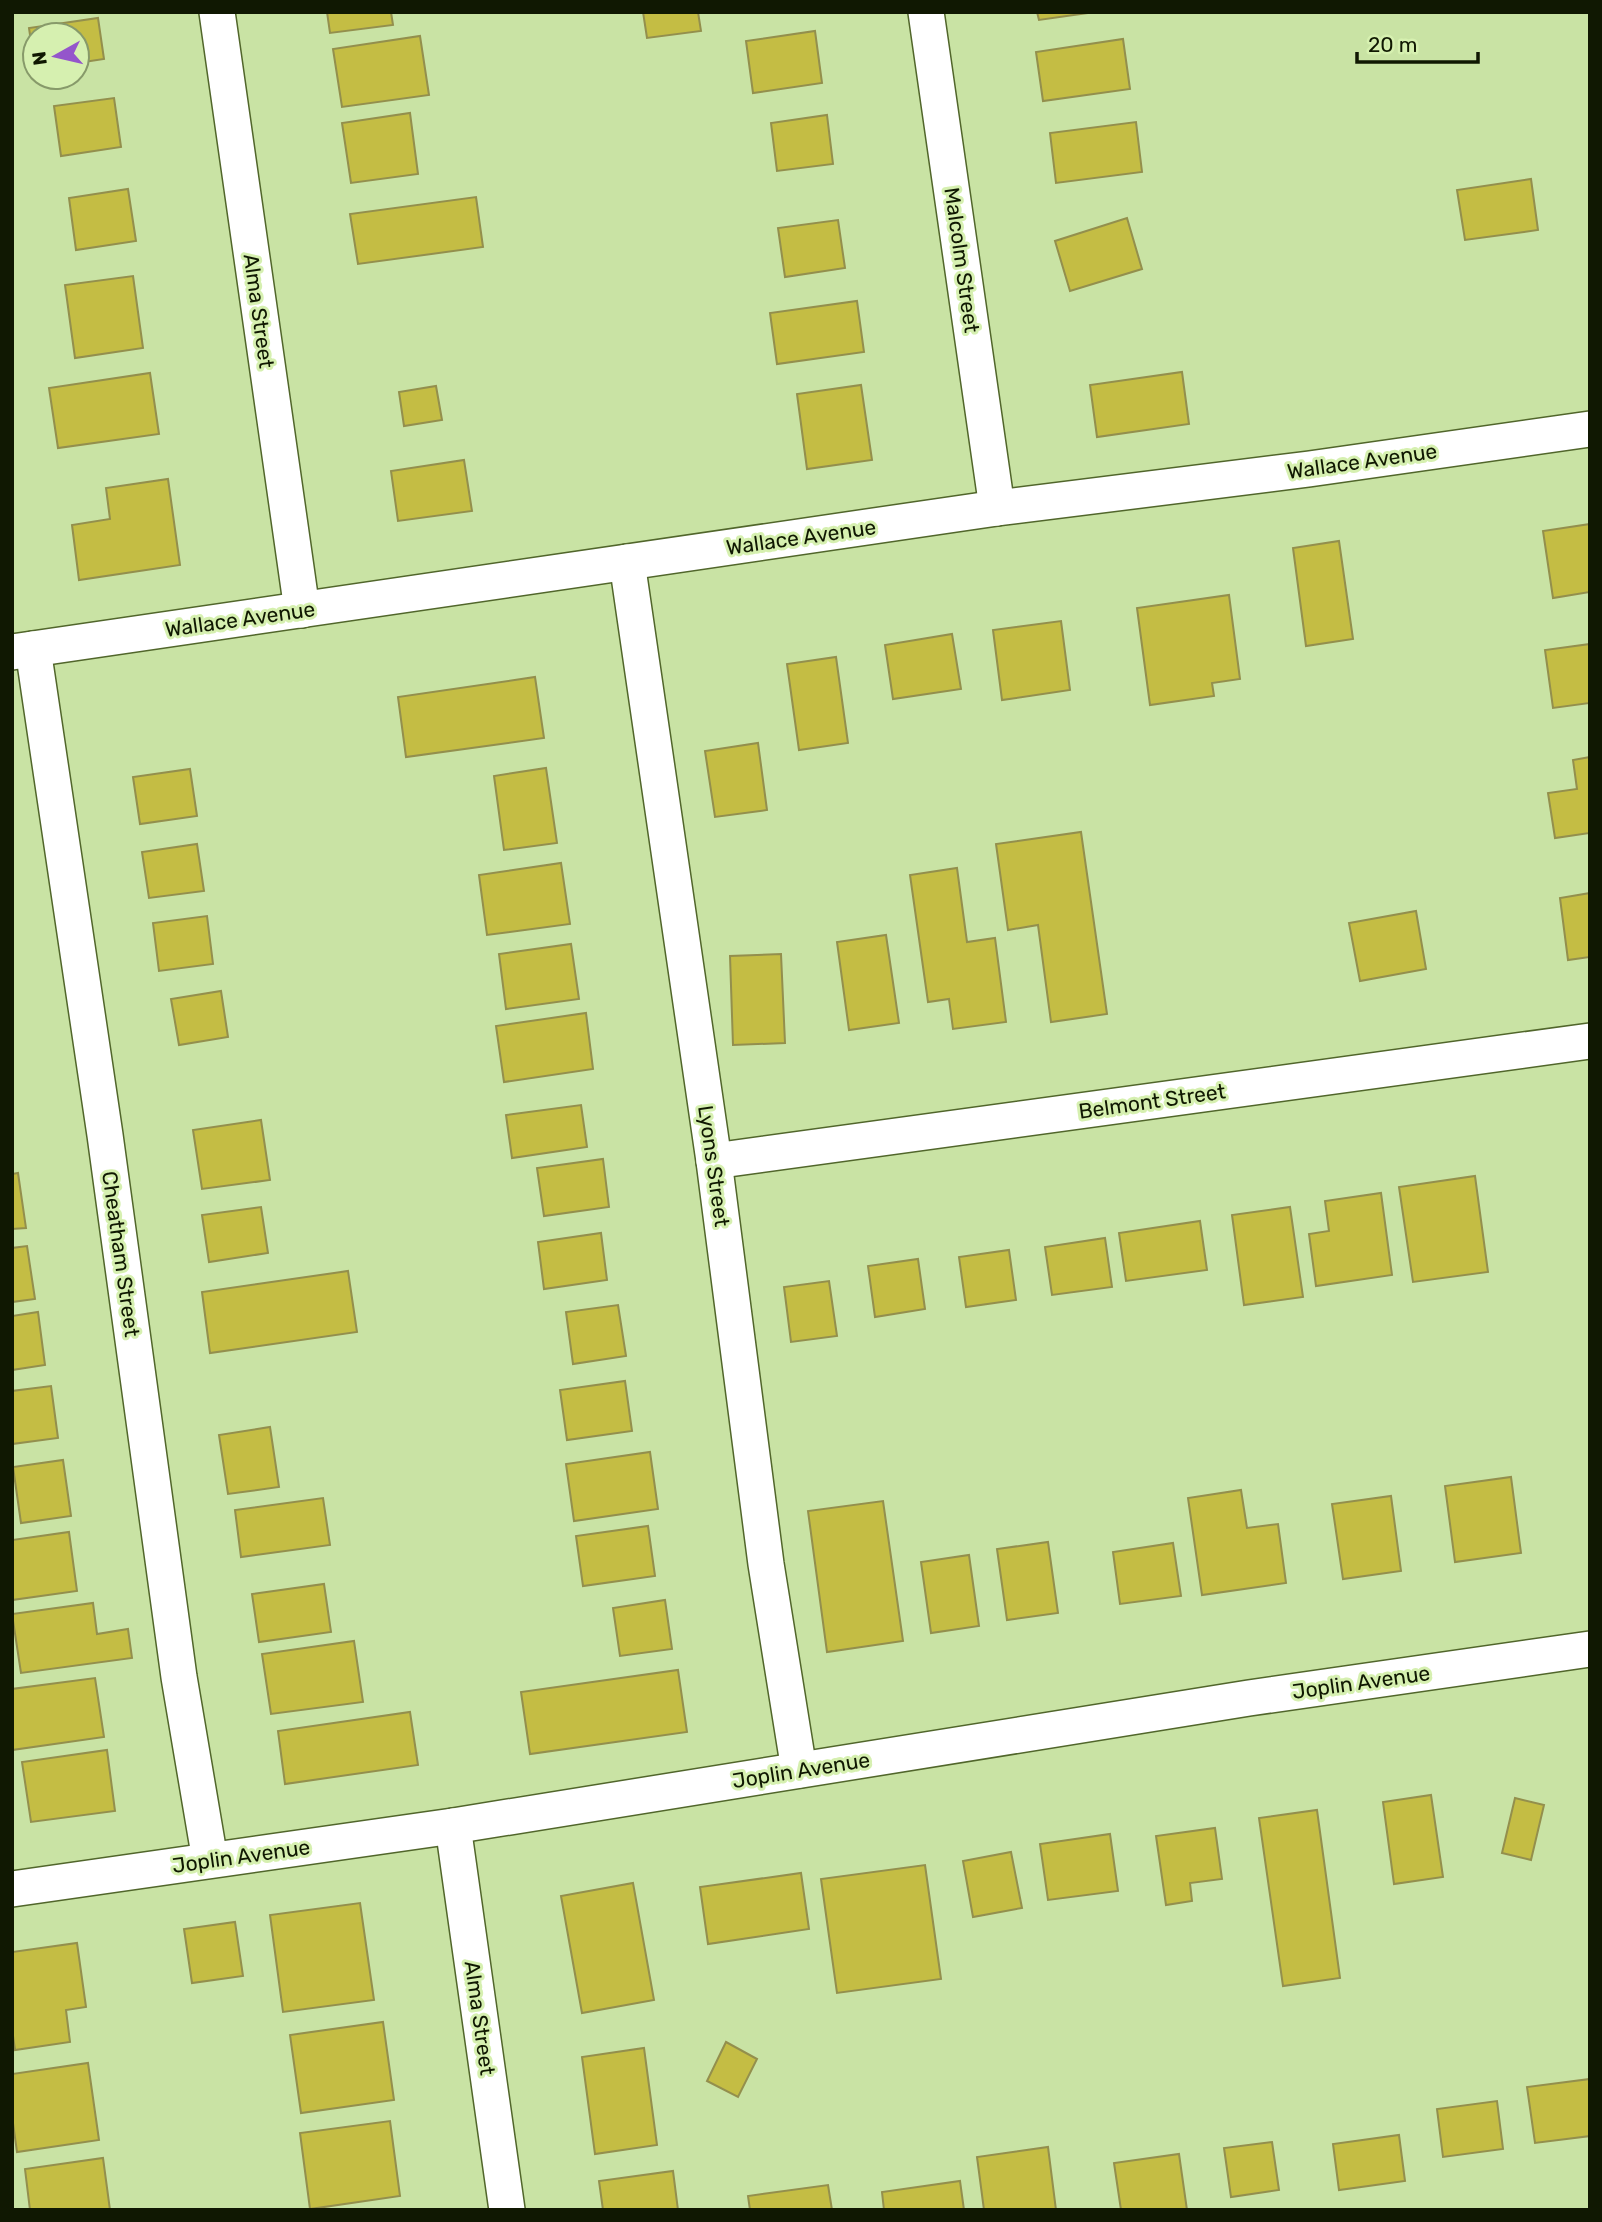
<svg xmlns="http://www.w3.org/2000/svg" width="1602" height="2222" font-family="Rubik,sans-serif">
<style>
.building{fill:#c4bd44;stroke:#938f4d;stroke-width:2}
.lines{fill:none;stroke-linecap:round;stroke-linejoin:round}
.minor-casing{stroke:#51662b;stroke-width:38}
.minor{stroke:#fff;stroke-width:35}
.labels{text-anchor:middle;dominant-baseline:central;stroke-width:6;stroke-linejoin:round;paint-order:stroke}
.street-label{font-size:21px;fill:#101802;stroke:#d6f0b0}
</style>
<rect width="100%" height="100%" fill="#c9e3a4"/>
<g class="building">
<polygon points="327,12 391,12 393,25 330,33"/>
<polygon points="643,12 698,12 701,31 647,38"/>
<polygon points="1037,12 1095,12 1039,20"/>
<polygon points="98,18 104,59 77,63 77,35 35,35 35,69 29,28"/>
<polygon points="815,31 822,83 753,93 746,41"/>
<polygon points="420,36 429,95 342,107 333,49"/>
<polygon points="1123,39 1130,89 1043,101 1036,52"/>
<polygon points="114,98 121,147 61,156 54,106"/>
<polygon points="410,113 418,174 351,183 342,123"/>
<polygon points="827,115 833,164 777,171 771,123"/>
<polygon points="1136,122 1142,172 1056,183 1050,133"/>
<polygon points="1531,179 1538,230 1465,240 1457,190"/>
<polygon points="128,189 136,241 76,250 69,198"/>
<polygon points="476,197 483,247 358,264 350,214"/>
<polygon points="1127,218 1142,269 1070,291 1055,241"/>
<polygon points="838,220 845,268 785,277 778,228"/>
<polygon points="133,276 143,348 75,358 65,285"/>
<polygon points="857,301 864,352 777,364 770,313"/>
<polygon points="1182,372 1189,424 1097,437 1090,385"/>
<polygon points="150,373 159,434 58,448 49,388"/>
<polygon points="861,385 872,460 807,469 797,394"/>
<polygon points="436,386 442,420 404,426 399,392"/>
<polygon points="464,460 472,511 398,521 391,471"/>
<polygon points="168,479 180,565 79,580 72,525 110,519 106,488"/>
<polygon points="1590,524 1590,592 1553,598 1543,531"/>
<polygon points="1339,541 1353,639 1306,646 1293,548"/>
<polygon points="1229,595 1240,679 1212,683 1214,696 1150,705 1137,608"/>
<polygon points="1061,621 1070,690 1002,700 993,630"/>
<polygon points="952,634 961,689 893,699 885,645"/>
<polygon points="1590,644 1590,703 1553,708 1545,650"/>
<polygon points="836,657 848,743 799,750 787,664"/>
<polygon points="535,677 544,738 406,757 398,697"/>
<polygon points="758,743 767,810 715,817 705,751"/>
<polygon points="1590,757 1590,833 1555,838 1548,793 1577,789 1573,760"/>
<polygon points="546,768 557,843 504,850 494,776"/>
<polygon points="190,769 197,816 140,824 133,777"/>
<polygon points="1081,832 1107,1014 1051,1022 1038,925 1008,930 996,844"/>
<polygon points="197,844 204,891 149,898 142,852"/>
<polygon points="561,863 570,924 487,935 479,875"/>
<polygon points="957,868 967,942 995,938 1006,1022 953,1029 949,999 928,1002 910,875"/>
<polygon points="1590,893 1590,957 1568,960 1560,898"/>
<polygon points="1416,911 1426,969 1360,981 1349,923"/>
<polygon points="207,916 213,964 159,971 153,923"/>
<polygon points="886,935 899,1023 849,1030 837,942"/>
<polygon points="571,944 579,999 506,1009 499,954"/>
<polygon points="781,954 785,1043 733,1045 730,956"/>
<polygon points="221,991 228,1037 179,1045 171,999"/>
<polygon points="586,1013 593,1069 504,1082 496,1026"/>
<polygon points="581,1105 587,1147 512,1158 506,1115"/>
<polygon points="261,1120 270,1180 202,1189 193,1130"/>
<polygon points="603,1159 609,1207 544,1216 537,1168"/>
<polygon points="18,1173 26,1228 12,1229 12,1174"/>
<polygon points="1475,1176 1488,1272 1413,1282 1399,1187"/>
<polygon points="1381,1193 1392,1275 1316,1286 1309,1234 1329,1231 1325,1201"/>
<polygon points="261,1207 268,1253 209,1262 202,1215"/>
<polygon points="1290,1207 1303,1297 1244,1305 1232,1215"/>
<polygon points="1200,1221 1207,1270 1126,1281 1119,1233"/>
<polygon points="601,1233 607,1280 544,1289 538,1242"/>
<polygon points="1105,1238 1112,1287 1052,1295 1045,1247"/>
<polygon points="27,1246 35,1299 12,1302 12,1248"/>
<polygon points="1009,1250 1016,1300 966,1307 959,1257"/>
<polygon points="918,1259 925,1309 875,1317 868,1266"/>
<polygon points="348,1271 357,1332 210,1353 202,1292"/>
<polygon points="829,1281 837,1336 791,1342 784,1287"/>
<polygon points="618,1305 626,1356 573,1364 566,1312"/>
<polygon points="38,1312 45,1365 12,1370 12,1316"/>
<polygon points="625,1381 632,1431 567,1440 560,1390"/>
<polygon points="51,1386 58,1438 12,1444 12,1391"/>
<polygon points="270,1427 279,1487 228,1494 219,1435"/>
<polygon points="650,1452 658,1509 574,1521 566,1464"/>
<polygon points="63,1460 71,1516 21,1523 13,1467"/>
<polygon points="1511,1477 1521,1553 1455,1562 1445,1486"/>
<polygon points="1241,1490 1247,1528 1278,1524 1286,1583 1202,1595 1188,1498"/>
<polygon points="1391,1496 1401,1571 1343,1579 1332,1504"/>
<polygon points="323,1498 330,1545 241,1557 235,1510"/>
<polygon points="883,1501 903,1641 827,1652 808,1511"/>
<polygon points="648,1526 655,1576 583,1586 576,1536"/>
<polygon points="69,1532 77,1591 12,1600 12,1540"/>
<polygon points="1048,1542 1058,1613 1007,1620 997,1549"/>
<polygon points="1173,1543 1181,1596 1120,1604 1113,1552"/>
<polygon points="969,1555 979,1626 931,1633 921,1562"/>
<polygon points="324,1584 331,1632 259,1642 252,1594"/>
<polygon points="665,1600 672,1649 620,1656 613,1608"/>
<polygon points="93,1603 97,1634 128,1629 132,1658 21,1673 12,1614"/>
<polygon points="354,1641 363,1702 271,1714 262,1654"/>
<polygon points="678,1670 687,1732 530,1754 521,1692"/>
<polygon points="95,1678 104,1737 12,1750 12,1689"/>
<polygon points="410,1712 418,1765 285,1784 278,1731"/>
<polygon points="107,1750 115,1811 31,1822 22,1762"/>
<polygon points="1431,1795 1443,1877 1394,1884 1383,1802"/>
<polygon points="1515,1798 1544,1805 1531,1860 1502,1853"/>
<polygon points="1317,1810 1340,1978 1283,1986 1259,1818"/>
<polygon points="1215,1828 1222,1879 1190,1883 1192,1901 1166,1905 1156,1836"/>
<polygon points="1110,1834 1118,1891 1048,1900 1040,1844"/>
<polygon points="1011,1852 1022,1908 973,1917 963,1861"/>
<polygon points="925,1865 941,1979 837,1993 821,1879"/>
<polygon points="801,1873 809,1929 708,1944 700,1887"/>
<polygon points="633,1883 654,2000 582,2013 561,1896"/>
<polygon points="360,1903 374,2000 283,2012 270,1915"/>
<polygon points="235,1922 243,1976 192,1983 184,1929"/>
<polygon points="77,1943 86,2007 66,2010 70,2042 15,2050 12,2029 12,1952"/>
<polygon points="383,2022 394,2100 301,2113 290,2035"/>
<polygon points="726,2042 757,2059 738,2097 707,2081"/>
<polygon points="644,2048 657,2145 595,2154 582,2057"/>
<polygon points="88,2063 99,2140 17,2152 12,2116 12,2074"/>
<polygon points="1590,2079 1590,2136 1535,2143 1527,2087"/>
<polygon points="1497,2101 1503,2149 1443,2157 1437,2109"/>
<polygon points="390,2121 400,2196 310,2209 300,2133"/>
<polygon points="1399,2135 1405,2181 1339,2190 1333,2144"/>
<polygon points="1272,2142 1279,2190 1231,2197 1224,2148"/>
<polygon points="1048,2147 1056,2210 984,2210 977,2157"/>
<polygon points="1179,2154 1187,2210 1121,2210 1114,2163"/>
<polygon points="103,2158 110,2210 30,2210 25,2169"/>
<polygon points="673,2171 678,2210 603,2210 599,2181"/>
<polygon points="960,2181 964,2210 884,2210 882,2192"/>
<polygon points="828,2185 832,2210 750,2210 748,2196"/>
</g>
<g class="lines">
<g class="minor-casing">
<g id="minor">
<polyline points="217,12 302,610"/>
<polyline points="926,12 997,508"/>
<polyline points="627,562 714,1161 766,1564 799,1770"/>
<polyline points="33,649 105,1135 179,1677 210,1860"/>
<polyline points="12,652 997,508 1309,469 1590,429"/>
<polyline points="714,1161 1590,1041"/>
<polyline points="453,1826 507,2210"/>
<polyline points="12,1889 453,1826 1249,1698 1590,1649"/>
</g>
</g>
<use href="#minor" class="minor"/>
</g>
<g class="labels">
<g class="street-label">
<text transform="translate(962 260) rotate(82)">Malcolm Street</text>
<text transform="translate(259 311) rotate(82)">Alma Street</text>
<text transform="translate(1362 461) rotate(-8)">Wallace Avenue</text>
<text transform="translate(801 537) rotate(-8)">Wallace Avenue</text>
<text transform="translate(240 619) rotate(-8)">Wallace Avenue</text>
<text transform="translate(1152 1101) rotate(-8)">Belmont Street</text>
<text transform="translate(714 1166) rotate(82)">Lyons Street</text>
<text transform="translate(121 1254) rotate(82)">Cheatham Street</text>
<text transform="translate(1361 1682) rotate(-8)">Joplin Avenue</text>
<text transform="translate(801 1770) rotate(-9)">Joplin Avenue</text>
<text transform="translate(241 1856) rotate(-8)">Joplin Avenue</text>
<text transform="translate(480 2018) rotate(82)">Alma Street</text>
</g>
</g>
<rect width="1602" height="2222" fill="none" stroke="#101802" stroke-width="28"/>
<g transform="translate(56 56) rotate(262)"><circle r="33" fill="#d6f0b0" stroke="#879a6a" stroke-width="2"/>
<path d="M0-5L12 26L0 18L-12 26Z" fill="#9455cb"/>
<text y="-10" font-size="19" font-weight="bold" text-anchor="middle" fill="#101802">N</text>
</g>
<path d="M1357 52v10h121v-10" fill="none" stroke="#101802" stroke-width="3.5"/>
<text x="1368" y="52" font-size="21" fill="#101802" stroke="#d6f0b0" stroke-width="5" paint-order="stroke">20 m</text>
</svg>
